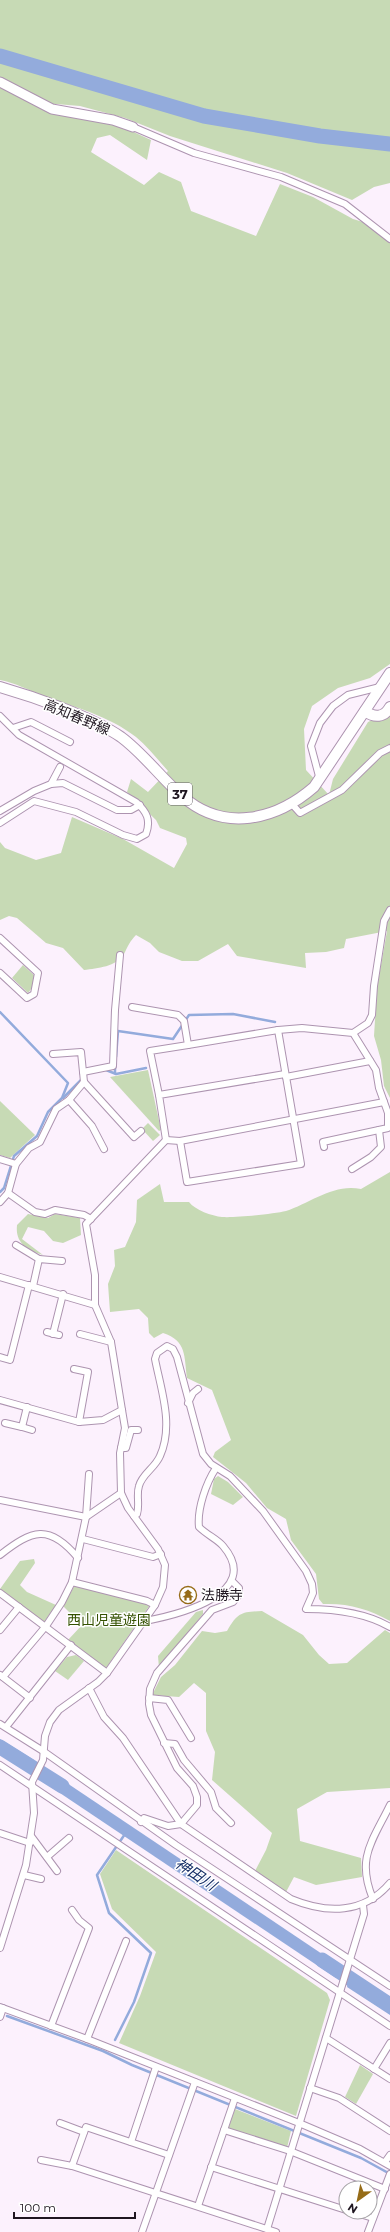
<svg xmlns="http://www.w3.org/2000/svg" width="390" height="2232" font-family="Montserrat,'Noto Sans JP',sans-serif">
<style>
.green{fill:#c7dab5}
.water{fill:#93abdc}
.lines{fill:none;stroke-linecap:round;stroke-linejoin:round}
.stream{stroke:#93abdc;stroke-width:2.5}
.river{stroke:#93abdc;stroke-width:15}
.street-casing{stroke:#ad94b0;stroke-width:8}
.secondary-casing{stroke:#ad94b0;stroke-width:11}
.primary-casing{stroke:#ad94b0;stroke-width:12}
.street{stroke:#fff;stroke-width:6}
.secondary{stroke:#fff;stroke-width:9}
.primary{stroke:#fff;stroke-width:10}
.labels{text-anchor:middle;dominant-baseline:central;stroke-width:3;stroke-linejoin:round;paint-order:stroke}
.shield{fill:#fff;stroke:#625c63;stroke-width:1}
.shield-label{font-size:13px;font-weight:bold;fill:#1f1620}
.street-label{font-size:14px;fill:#1f1620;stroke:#fff}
.poi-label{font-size:14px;fill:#1f1620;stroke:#fff;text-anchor:start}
.park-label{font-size:14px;fill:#345101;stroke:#fff}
.water-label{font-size:15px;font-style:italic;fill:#142d66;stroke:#fff}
</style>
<rect width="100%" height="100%" fill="#fcf1fd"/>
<g class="green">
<path d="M 0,0 L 390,0 L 390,183 L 374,187 L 352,200 L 287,173 L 170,136 L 125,118 L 80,106 L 56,104 L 52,112 L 74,118 L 114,123 L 151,140 L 147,160 L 110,135 L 97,138 L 91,152 L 144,185 L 159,172 L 181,182 L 191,211 L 256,236 L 280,184 L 313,197 L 353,219 L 376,226 L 390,243 L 390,664 L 370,678 L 338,688 L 312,706 L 304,729 L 306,770 L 329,795 L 333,779 L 368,722 L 390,712 L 390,1098 L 384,1086 L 381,1060 L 374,1036 L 377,988 L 387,931 L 346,939 L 344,948 L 326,952 L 305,953 L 306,968 L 237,956 L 228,944 L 198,961 L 182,961 L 159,952 L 150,943 L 136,935 C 130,941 128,946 124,954 C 116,967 98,968 84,970 L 63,948 L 46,943 L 17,918 L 9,916 L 0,920 L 0,842 L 5,848 L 36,860 L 61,853 L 72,817 L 123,839 L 174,868 L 187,844 L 186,838 L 160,828 L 156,820 L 127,792 L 131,779 L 148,792 L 168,771 C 158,760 148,747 136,737 C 109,716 75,707 43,696 C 28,690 16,683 0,680 Z"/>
<polygon points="23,965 35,976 32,988 28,993 12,978"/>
<polygon points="148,1070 161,1130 159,1131 110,1077"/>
<polygon points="0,1101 35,1135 10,1158 0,1155"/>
<polygon points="148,1123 160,1135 153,1141 142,1129"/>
<path d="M 390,1172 L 390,1621 C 369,1609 348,1603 323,1604 L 319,1599 L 316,1574 L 291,1540 L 286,1519 L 267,1508 L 246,1483 L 213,1457 L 215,1452 L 231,1440 L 212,1390 L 187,1378 C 184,1356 187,1341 163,1333 L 154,1338 L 149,1333 L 148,1318 L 139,1309 L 110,1312 L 108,1284 L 115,1266 L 114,1250 L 125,1247 L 136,1222 L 137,1200 L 160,1184 L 164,1202 L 189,1202 C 195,1210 212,1216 222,1217 C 235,1218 273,1214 286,1211 C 310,1203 334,1183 361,1189 Z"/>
<path d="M 28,1214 L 48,1218 L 55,1214 L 80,1218 L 81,1235 L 63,1243 L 53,1241 L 44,1231 L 28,1227 L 22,1239 L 43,1255 C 27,1250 15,1243 17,1225 Z"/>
<polygon points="218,1476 228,1482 243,1497 233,1505 211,1494 214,1479"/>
<polygon points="34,1559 35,1563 20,1585 27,1592 56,1605 44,1622 0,1589 20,1561"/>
<polygon points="75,1585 150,1605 106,1668 68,1640 82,1625 63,1606"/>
<polygon points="203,1610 203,1614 159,1668 158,1656 196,1612"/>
<path d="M 262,1611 L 303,1635 L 319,1655 L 329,1664 L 347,1663 L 385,1630 L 390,1633 L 390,1788 L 327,1792 L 297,1809 L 300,1841 L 361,1858 L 362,1877 L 316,1885 L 294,1877 L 286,1892 L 255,1871 L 266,1850 L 272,1833 L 212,1780 L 215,1752 L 206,1731 L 206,1693 L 194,1683 L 179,1697 L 152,1695 L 161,1677 L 175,1665 L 202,1631 L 215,1633 L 227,1631 C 238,1612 242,1612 262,1611 Z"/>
<polygon points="76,1655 84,1661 68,1680 55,1671 67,1657"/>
<polygon points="116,1850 327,1993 330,2000 296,2116 119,2043 140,1996 156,1952 112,1909 100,1874"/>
<polygon points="360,2065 373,2074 356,2104 345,2097"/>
<polygon points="235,2109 291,2131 287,2148 228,2129"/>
</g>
<g class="water">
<polygon points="0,1739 34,1760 30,1771 0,1753"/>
<polygon points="46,1769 340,1966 336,1978 42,1781"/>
<polygon points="351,1974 390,1999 390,2015 347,1987"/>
</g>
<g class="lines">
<g class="stream">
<polyline points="0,1012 68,1083 62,1098 48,1112 37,1136 14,1156 4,1188 0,1192"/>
<polyline points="116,1057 118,1031 173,1039 189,1015 233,1014 275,1022"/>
<polyline points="106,1070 116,1074 146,1068"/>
<polyline points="115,1073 115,1066"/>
<polyline points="63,1098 83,1078"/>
<polyline points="7,2016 103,2051 132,2065 361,2158 390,2174"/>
<polyline points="115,2040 134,2002 151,1953 109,1913 97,1875 125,1834"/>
</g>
<g class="river">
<polyline points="0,56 204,116 320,136 390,144"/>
<polyline points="0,1747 62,1786"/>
<polyline points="322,1960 390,2005"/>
</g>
<g class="street-casing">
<g id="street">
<polyline points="133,127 194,153 281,177 345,204 390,239"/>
<path d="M 0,716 L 19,735 L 136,802 C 147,812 151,820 146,834 L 137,839 L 123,835 L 76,812 L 34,801 L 0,823"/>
<polyline points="13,728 31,722 70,742"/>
<polyline points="320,780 311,746 320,723 333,706 348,695 380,687"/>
<polyline points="51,784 63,783 117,810 131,810 140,805"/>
<polyline points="291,803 300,813 342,790 380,753 390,748"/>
<polyline points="0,811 34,791 51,784 60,767"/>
<polyline points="0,938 38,973 34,994 27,998 0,973"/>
<polyline points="132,1007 178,1015 184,1021 188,1045 150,1051 159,1095"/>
<polyline points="278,1030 302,1028 353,1033 376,1070 379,1088 388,1113 388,1128 323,1142 324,1147"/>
<polyline points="353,1033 368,1023 372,1015 374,986 384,921 390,910"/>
<polyline points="53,1054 81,1052 84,1082 134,1137 141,1131"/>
<polyline points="83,1072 113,1066 115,1010 120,955"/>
<polyline points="286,1077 370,1061"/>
<polyline points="69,1100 92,1126 104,1149"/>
<polyline points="166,1140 180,1141 384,1102"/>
<polyline points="166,1140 159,1095 285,1074"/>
<polyline points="180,1141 187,1182 301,1164 278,1030 188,1045"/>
<polyline points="0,1159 16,1164"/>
<polyline points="352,1169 371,1157 381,1147 379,1130"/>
<polyline points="8,1193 35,1212 45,1214 55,1210 84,1215 91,1219"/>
<polyline points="0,1202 8,1193 16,1164 29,1148 40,1142 56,1109 69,1100 84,1082"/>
<polyline points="16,1245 39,1259"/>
<polyline points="0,1277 95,1305"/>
<polyline points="33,1286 39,1259 62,1261"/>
<polyline points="47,1332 59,1335"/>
<polyline points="53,1334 63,1294"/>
<polyline points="80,1334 111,1342"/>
<polyline points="0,1357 10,1360 29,1285"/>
<polyline points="74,1369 88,1372 79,1422"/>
<polyline points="0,1400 79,1422 103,1420 122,1410"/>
<polyline points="188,1403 193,1393 198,1389"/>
<polyline points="5,1423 22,1427 27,1407"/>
<polyline points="22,1427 32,1430"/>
<polyline points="121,1448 126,1448 131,1430 138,1430"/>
<polyline points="0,1500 86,1517 121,1493"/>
<path d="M 134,1516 L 137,1514 C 140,1505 136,1495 139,1486 C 142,1474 155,1468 160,1456 C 174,1425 161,1390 155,1359 L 157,1353 L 167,1346 L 173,1349 L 177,1357 L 203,1454 L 211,1464 L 230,1476 L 263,1511 L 306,1571 L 312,1584 L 313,1593 L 306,1609 C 334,1609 366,1613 390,1627"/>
<polyline points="83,1539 153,1557 161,1554"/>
<path d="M 0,1555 C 32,1530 49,1523 78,1558"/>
<polyline points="72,1582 147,1601 155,1605"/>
<polyline points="0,1593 107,1673"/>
<path d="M 145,1621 C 177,1615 264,1594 223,1546 C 217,1539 207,1535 199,1527 C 197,1509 206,1483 216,1468"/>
<polyline points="0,1630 19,1607"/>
<polyline points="0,1675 30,1698"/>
<polyline points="3,1677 46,1626 62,1602 72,1582 86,1517 89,1474"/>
<path d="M 89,1688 L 104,1717 L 123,1738 L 181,1824 L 291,1899 C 327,1914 364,1914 390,1883"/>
<polyline points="149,1698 168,1700 191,1738"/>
<polyline points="0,1724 43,1751 176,1845 390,1986"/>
<polyline points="6,1727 71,1645"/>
<polyline points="164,1743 175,1744 184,1760 211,1792 216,1808 231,1823"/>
<polyline points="0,1765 390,2026"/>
<polyline points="141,1822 144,1818 168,1826 181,1824 197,1805 197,1797 193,1786 177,1768 151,1715 149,1704 150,1689 157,1673 212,1610 233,1602 238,1596 239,1588 232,1581"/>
<polyline points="0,1833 30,1843"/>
<polyline points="31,1836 57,1871"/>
<polyline points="47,1857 69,1838"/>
<polyline points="24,1875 41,1879"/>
<path d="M 373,1899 C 356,1858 372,1842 390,1805"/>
<polyline points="0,1948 26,1865 34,1813 32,1782 43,1760 45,1736 50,1722 59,1710 98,1682 107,1673 155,1605 163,1587 165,1565 158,1549 128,1508 121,1493 120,1453 125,1428 122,1410 111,1342 95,1305 95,1275 86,1224 166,1140"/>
<polyline points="0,2007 87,2039 299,2123 360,2149 390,2166"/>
<polyline points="0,2017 3,2008"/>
<polyline points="51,2026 89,1928 79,1920 72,1910"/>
<polyline points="326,2038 390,2079"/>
<polyline points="87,2039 126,1941"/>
<polyline points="374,2069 390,2043"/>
<polyline points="310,2088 339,2098 390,2131"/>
<polyline points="60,2123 84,2132"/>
<polyline points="224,2130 290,2151 385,2189"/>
<polyline points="131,2142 156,2067"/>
<polyline points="41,2160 72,2166 86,2127 169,2155"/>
<polyline points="385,2162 390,2155"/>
<polyline points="72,2166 276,2232"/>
<polyline points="211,2167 346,2210"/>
<polyline points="198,2206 235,2098"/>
<polyline points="353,2212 373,2218"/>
<polyline points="267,2229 364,1914 363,1905"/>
<polyline points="142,2232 195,2082"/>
<polyline points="368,2232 390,2174"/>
</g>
</g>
<g class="secondary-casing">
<polyline id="secondary" points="0,82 52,109 113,120 133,127"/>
</g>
<g class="primary-casing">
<g id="primary">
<path d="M 0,687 C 35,697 92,717 121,737 C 144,754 161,778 182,796 C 224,833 276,820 314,787 L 390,673"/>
<path d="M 365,711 C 374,718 384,718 390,707"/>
</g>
</g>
<use href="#street" class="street"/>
<use href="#secondary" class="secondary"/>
<use href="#primary" class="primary"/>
</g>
<defs>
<g id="temple-ring" transform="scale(0.9)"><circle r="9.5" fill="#fff" stroke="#966c18" stroke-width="1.5"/><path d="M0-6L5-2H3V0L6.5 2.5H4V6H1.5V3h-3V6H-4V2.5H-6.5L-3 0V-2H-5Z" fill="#966c18"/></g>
</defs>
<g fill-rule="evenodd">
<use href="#temple-ring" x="188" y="1595"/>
</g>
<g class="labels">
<rect class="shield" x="168" y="783" width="24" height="22" rx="3"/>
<g class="shield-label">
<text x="180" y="794">37</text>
</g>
<g class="street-label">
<text transform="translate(77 717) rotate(23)">高知春野線</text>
</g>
<g class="poi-label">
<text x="201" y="1595">法勝寺</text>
</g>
<g class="park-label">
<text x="109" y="1620">西山児童遊園</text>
</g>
<g class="water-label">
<text transform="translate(196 1874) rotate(34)">神田川</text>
</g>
</g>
<g transform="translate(358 2200) rotate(213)"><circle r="19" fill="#ffffff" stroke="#a5a2a6"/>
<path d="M0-3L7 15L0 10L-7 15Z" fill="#966c18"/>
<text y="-6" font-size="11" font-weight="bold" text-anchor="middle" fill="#1f1620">N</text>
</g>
<path d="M14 2212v6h121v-6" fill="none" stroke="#1f1620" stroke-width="2"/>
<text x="20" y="2212" font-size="12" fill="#1f1620" stroke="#ffffff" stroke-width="3" paint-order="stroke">100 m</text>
</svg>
